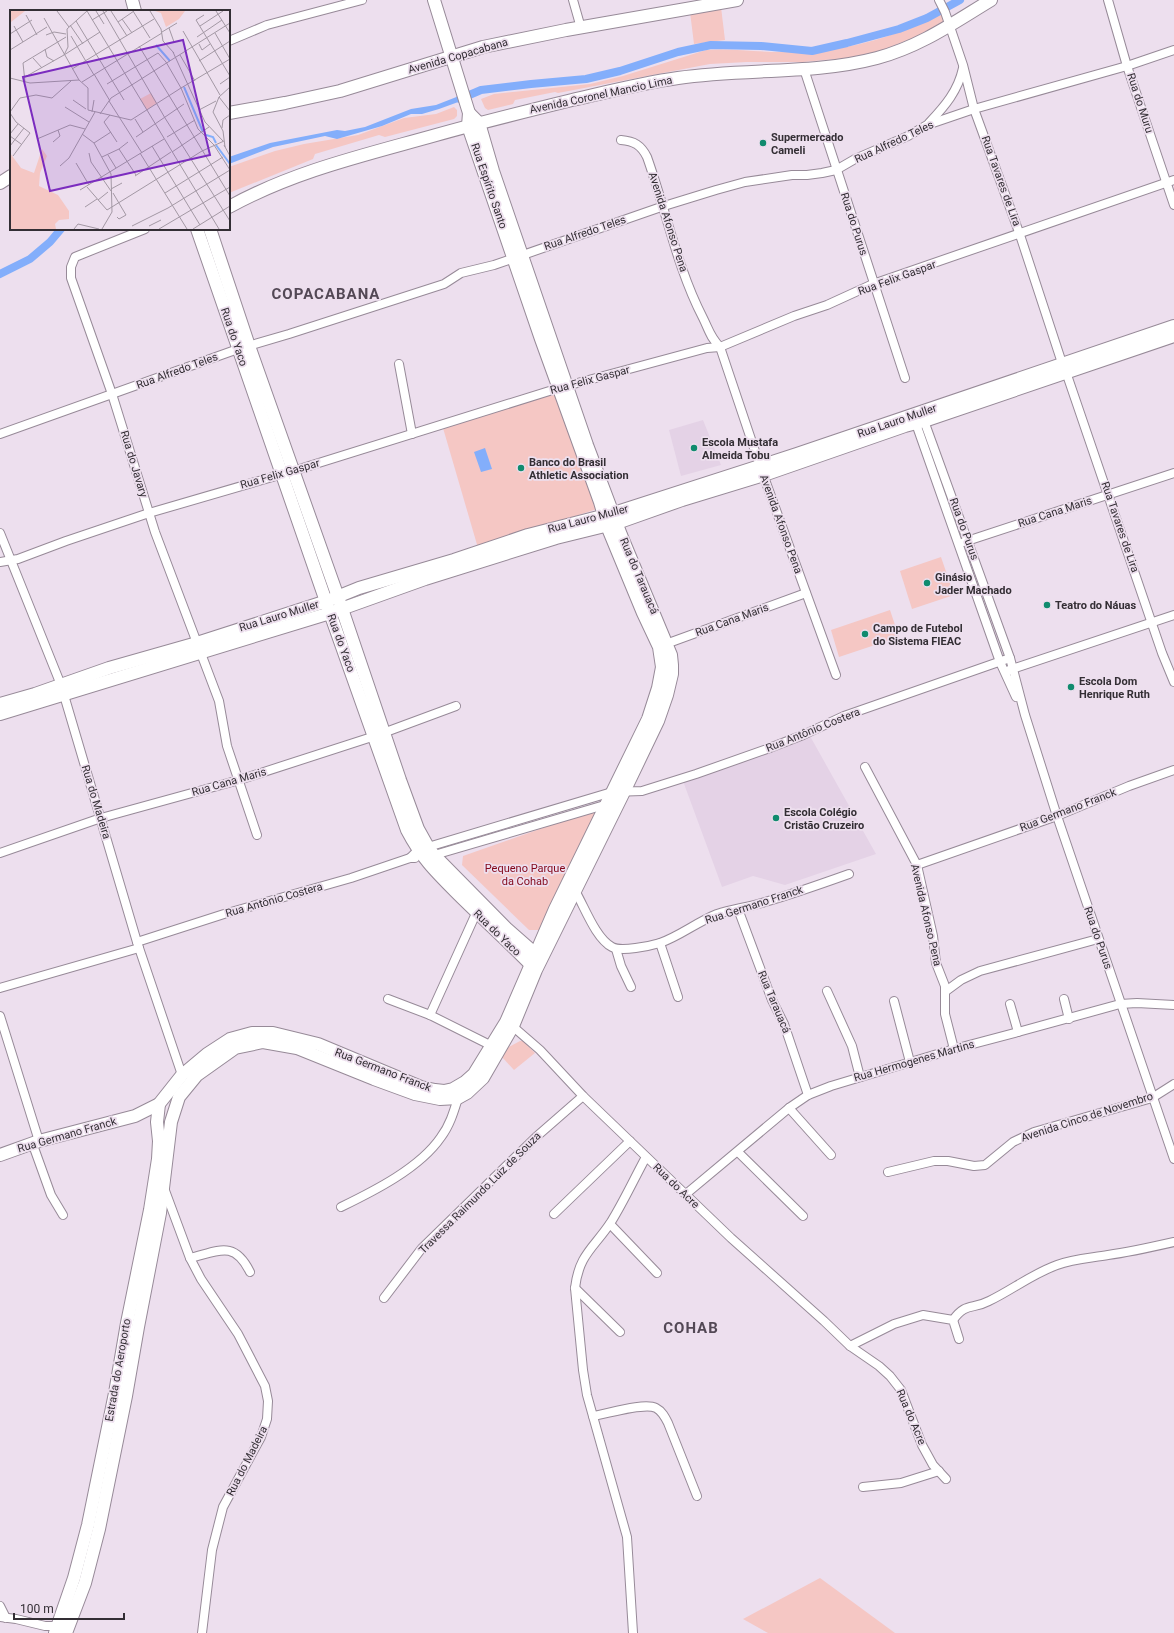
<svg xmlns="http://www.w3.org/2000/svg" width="1174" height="1633" font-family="Roboto,sans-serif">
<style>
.built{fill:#e4d2e6}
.green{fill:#f5c7c4}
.water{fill:#83aefb}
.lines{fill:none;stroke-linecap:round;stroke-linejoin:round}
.canal{stroke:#83aefb;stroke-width:8}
.street-casing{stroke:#978a98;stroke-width:10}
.secondary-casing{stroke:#978a98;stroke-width:14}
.street{stroke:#fff;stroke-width:8}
.secondary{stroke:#fff;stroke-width:12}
.poi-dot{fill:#108b6e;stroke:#eddfee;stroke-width:1.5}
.labels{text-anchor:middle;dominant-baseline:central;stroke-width:3.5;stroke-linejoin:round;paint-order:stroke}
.street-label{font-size:11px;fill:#332e34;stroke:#eddfee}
.poi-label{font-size:11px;font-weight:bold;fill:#332e34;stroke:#eddfee;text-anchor:start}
.park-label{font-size:11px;fill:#83071a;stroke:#eddfee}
.district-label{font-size:15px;font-weight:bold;letter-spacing:1px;fill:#534855;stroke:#eddfee}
.inset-river{fill:none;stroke:#83aefb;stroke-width:2}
.inset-road{fill:none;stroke:#a398a4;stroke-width:1}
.view{fill:#7b2cbf;fill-opacity:0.15;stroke:#7b2cbf;stroke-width:2}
.inset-edge{fill:none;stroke:#332e34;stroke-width:2}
</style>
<rect width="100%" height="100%" fill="#eddfee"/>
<g class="built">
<polygon points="703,420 721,465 681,476 669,430"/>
<polygon points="810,736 876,854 785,885 753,876 722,887 683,781"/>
</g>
<g class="green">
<polygon points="721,7 725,40 694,44 690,12"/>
<path d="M 942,11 L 946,17 L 944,21 L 915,37 L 880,51 L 846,58 L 803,62 L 747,62 L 710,64 L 558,93 L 555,92 L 515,100 L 513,104 L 488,110 L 485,108 L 481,99 L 494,94 L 590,84 L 623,76 L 706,50 C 730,48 755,52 779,52 C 838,53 891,41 942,11 Z"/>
<polygon points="454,107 457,110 457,116 454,119 385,137 379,135 315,154 313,159 229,193 229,167 275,151 304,144 358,135 404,118 436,114"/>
<polygon points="560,392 600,508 478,548 443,428"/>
<polygon points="941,557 954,595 912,609 900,571"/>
<polygon points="890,610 899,637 839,657 831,630"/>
<polygon points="591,811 598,813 540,930 529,930 462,865 463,856"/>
<polygon points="520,1041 523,1041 535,1053 514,1070 502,1057 507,1048"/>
<polygon points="820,1578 895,1633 768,1633 743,1619"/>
</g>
<g class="water">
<polygon points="459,96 461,101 439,109 422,114 411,114 382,126 337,139 325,136 273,147 229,164 229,157 270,143 337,130 345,131 365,127 411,109 436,105"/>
<polygon points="485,448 492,469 481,472 474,452"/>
</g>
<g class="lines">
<g class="canal">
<polyline points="460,99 481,90 531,84 586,79 620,71 678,52 711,45 761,46 812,51 847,43 899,29 927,18 960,0"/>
<polyline points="0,274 30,259 50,242 61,229"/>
</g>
<g class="street-casing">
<g id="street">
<polyline points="573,0 581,28"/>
<polyline points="939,0 945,12 963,65 974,109 1020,235 1062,363"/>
<polyline points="1108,0 1127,66 1174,205"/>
<polyline points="229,41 267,25 362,0"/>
<polyline points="804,69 905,378"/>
<path d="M 929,123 C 945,106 958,91 963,68"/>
<path d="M 621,140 C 634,141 641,145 647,157 C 666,210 677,268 703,318 C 709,330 710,337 720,347 L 760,466 L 836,675"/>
<polyline points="145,229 75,257 71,267 71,278 112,394 155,532 219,701 227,746 257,835"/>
<polyline points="399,364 412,434"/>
<polyline points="1066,372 1162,653 1174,682"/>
<polyline points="914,418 1000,662 1016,697"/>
<polyline points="923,418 1010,658 1025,715 1057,816 1174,1159"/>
<polyline points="0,434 238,349 289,334 444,284 461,273 494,265 664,206 716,190 745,182 792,175 807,175 822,173 836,170 855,159 908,136 927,125 974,109 1127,66 1174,50"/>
<polyline points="0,533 61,685 137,942 182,1075"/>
<polyline points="964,542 1174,473"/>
<polyline points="0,562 18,559 66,541 149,513 293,471 559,388 707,348 720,347 794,316 827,305 873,284 1174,180"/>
<polyline points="663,645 806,593"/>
<polyline points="1009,670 1174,615"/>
<polyline points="865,767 917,865 933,936 936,963 945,986 945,1014 954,1049"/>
<polyline points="0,853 101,818 239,780 375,736 456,706"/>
<polyline points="431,856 608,804"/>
<polyline points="410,858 418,850 428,847 612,792 642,791 696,774 767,749 803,735 844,716 1010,658"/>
<polyline points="917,865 1057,816 1129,786 1174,770"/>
<path d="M 574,889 C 584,905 595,938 612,947 C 621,952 650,946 660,943 C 680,936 697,922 717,914 C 733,909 749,907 765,902 C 793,894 821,884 849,874"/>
<polyline points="738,909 772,1000 784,1024 808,1095"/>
<polyline points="137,942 224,914 351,878 410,858 415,858"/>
<polyline points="660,943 678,997"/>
<polyline points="616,949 621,966 631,987"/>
<polyline points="0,988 139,948"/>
<polyline points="827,991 852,1046 860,1077"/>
<polyline points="946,991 961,980 980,971 1098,939"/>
<polyline points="388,999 430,1015 496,1048"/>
<polyline points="1064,999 1069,1019"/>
<polyline points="894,1001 910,1062"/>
<polyline points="1010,1004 1018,1032"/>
<polyline points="430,1015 478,909"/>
<polyline points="0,1016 39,1141"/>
<polyline points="510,1024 540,1050 583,1096 731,1238 824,1321 850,1346 879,1366 890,1376 901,1390 922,1445 933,1465 946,1479"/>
<polyline points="789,1108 831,1155"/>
<polyline points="33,1145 51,1195 63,1215"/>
<polyline points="738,1152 803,1216"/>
<polyline points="888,1172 934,1161 948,1161 974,1166 985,1165 1013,1142 1034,1132 1152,1098 1174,1084"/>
<polyline points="164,1188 190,1258 201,1279 238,1334 265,1386 268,1401 267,1419 261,1437 223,1507 212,1550 202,1633"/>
<polyline points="686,1194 789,1108 808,1095 831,1086 954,1049 1018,1032 1120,1004 1137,1003 1174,1005"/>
<path d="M 341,1207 C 374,1191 420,1168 441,1137 C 450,1125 454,1111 458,1098"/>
<polyline points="554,1214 630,1141"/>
<polyline points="610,1224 657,1273"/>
<path d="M 190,1258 C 219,1251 234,1240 250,1272"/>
<polyline points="575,1288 620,1332"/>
<polyline points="384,1298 422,1248 536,1137 583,1096"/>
<path d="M 953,1320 C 966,1302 972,1310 989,1301 C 1012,1290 1032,1274 1057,1265 C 1073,1259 1091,1258 1108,1255 C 1130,1252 1152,1247 1174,1242"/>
<polyline points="850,1346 894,1324 923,1315 953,1320 959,1339"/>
<path d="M 593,1416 C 607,1414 644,1402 656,1408 C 662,1411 665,1417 668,1423 L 697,1496"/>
<polyline points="863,1487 901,1483 939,1471"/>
<polyline points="0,1606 6,1618"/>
<polyline points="0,1617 16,1619 45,1626 58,1626"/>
<path d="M 633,1633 L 627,1537 L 587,1395 L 583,1370 L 575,1288 C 579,1254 594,1248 611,1222 C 624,1201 634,1179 646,1157"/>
</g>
</g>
<g class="secondary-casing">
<g id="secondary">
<polyline points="132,0 135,11"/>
<polyline points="229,113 285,103 340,91 483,47 566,30 737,0"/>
<polyline points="0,183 11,176"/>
<path d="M 229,207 C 294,171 365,155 436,135 C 482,122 527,111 572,100 C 607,92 642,83 678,78 C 744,68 813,75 877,58 C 921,46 953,23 991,0"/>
<path d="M 197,229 L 330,613 L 407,830 C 421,857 435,871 456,892 C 482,918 510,943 535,969"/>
<polyline points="210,229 249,346 338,597 400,780 418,829 428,847 434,855 506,928 539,957"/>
<polyline points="0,704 35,694 109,668 197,643 327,601 359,588 454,560 528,535 614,513 797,454 1174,326"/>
<polyline points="0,714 330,613 425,579 556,538 617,523 682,500 764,475 905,426 924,421 1174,336"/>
<polyline points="0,1155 39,1141 135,1116 159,1104 182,1075 207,1054 230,1039 252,1033 273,1033 318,1044 421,1087 435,1090 444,1091 453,1089 465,1082 474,1074 506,1022 555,909 648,719 658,688 662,667 659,647 643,613 607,526 600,502 541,339 468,126 469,113 434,0"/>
<polyline points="55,1633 74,1578 88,1525 115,1393 127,1323 150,1210 158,1159 159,1141 157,1122 159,1104"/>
<polyline points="66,1633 85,1583 99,1529 126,1396 138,1327 160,1213 171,1122 179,1097 197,1075 235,1048 263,1042 297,1048 374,1079 415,1094 440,1099 458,1098 467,1093 483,1078 513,1026 536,970 622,796 658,721 667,695 672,674 672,665 671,655 621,535 587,445 493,171 479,123 469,113"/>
</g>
</g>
<use href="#street" class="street"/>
<use href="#secondary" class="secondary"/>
</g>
<g class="poi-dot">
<circle cx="763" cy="143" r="4"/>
<circle cx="694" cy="448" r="4"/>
<circle cx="521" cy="468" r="4"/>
<circle cx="927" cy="583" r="4"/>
<circle cx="1047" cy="605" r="4"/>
<circle cx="865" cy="634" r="4"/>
<circle cx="1071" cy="687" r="4"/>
<circle cx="776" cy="818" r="4"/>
</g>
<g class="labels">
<g class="street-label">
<text transform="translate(458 56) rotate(-16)">Avenida Copacabana</text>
<text transform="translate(601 95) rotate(-12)">Avenida Coronel Mancio Lima</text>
<text transform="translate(1140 103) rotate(72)">Rua do Muru</text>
<text transform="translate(894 142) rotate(-25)">Rua Alfredo Teles</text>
<text transform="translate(1001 181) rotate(70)">Rua Tavares de Lira</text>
<text transform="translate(489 186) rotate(71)">Rua Espírito Santo</text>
<text transform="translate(668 222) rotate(72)">Avenida Afonso Pena</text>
<text transform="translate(854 224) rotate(72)">Rua do Purus</text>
<text transform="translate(585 233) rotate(-19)">Rua Alfredo Teles</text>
<text transform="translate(897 278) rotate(-20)">Rua Felix Gaspar</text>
<text transform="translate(234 337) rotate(71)">Rua do Yaco</text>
<text transform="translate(177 371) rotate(-20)">Rua Alfredo Teles</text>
<text transform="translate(590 380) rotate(-15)">Rua Felix Gaspar</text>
<text transform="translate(897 421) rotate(-19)">Rua Lauro Muller</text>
<text transform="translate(134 464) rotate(73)">Rua do Javary</text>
<text transform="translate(280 474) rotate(-16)">Rua Felix Gaspar</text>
<text transform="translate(1055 512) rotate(-18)">Rua Cana Maris</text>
<text transform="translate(588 519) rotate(-15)">Rua Lauro Muller</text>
<text transform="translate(781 524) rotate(70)">Avenida Afonso Pena</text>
<text transform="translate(1120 527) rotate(71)">Rua Tavares de Lira</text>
<text transform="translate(964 529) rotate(70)">Rua do Purus</text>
<text transform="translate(639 576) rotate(67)">Rua do Tarauacá</text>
<text transform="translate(279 616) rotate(-17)">Rua Lauro Muller</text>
<text transform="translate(732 620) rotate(-20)">Rua Cana Maris</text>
<text transform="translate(341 643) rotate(70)">Rua do Yaco</text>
<text transform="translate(813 730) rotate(-22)">Rua Antônio Costera</text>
<text transform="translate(229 782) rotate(-16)">Rua Cana Maris</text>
<text transform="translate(96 802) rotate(73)">Rua do Madeira</text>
<text transform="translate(1068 810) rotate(-21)">Rua Germano Franck</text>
<text transform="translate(274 900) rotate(-16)">Rua Antônio Costera</text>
<text transform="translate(754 905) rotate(-18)">Rua Germano Franck</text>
<text transform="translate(926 915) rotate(77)">Avenida Afonso Pena</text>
<text transform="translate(497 933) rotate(44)">Rua do Yaco</text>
<text transform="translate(1098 938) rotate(71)">Rua do Purus</text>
<text transform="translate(774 1002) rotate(67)">Rua Tarauacá</text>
<text transform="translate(914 1061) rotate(-16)">Rua Hermogenes Martins</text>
<text transform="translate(383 1070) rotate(21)">Rua Germano Franck</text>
<text transform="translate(1087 1117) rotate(-18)">Avenida Cinco de Novembro</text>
<text transform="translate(67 1135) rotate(-16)">Rua Germano Franck</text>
<text transform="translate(676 1186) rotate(44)">Rua do Acre</text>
<text transform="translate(480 1193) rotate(-45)">Travessa Raimundo Luiz de Souza</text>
<text transform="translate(118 1370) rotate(-80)">Estrada do Aeroporto</text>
<text transform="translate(911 1417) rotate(67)">Rua do Acre</text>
<text transform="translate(247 1461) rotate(-63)">Rua do Madeira</text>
</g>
<g class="poi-label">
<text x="771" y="137">Supermercado<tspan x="771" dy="13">Cameli</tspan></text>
<text x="702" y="442">Escola Mustafa<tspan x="702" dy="13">Almeida Tobu</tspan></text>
<text x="529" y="462">Banco do Brasil<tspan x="529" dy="13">Athletic Association</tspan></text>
<text x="935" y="577">Ginásio<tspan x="935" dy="13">Jader Machado</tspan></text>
<text x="1055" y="605">Teatro do Náuas</text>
<text x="873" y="628">Campo de Futebol<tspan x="873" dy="13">do Sistema FIEAC</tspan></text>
<text x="1079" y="681">Escola Dom<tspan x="1079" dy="13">Henrique Ruth</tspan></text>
<text x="784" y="812">Escola Colégio<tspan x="784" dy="13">Cristão Cruzeiro</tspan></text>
</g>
<g class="park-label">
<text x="525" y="868">Pequeno Parque<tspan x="525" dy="13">da Cohab</tspan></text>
</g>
<g class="district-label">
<text x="326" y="294">COPACABANA</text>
<text x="691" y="1328">COHAB</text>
</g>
</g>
<g transform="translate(10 10)">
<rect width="220" height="220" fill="#eddfee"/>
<path d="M 0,1 L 15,1 L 1,12 ZM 145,1 L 175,1 L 169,9 L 156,17 L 151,3 ZM 141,83 L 147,93 L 137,100 L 130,89 ZM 32,139 L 37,146 L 30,163 L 29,176 L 48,185 L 59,201 L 59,209 L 49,210 L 45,214 L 46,219 L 0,219 L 0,143 L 11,158 L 24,163 Z" fill="#f5c7c4"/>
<path class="inset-river" d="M 146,35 L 160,51M 174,77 L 193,122M 196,125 L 203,127 L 206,133M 206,135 L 220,154"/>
<path class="inset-road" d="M 47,1 L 59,17M 77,1 L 209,219M 86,1 L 94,14M 93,1 L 155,108 L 220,211M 101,1 L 117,26M 123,1 L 140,28M 140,1 L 151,19 L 153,31 L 164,43M 206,1 L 220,23M 16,5 L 27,25M 194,5 L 186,10 L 220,66M 34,8 L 69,70M 112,9 L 122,23M 82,10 L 97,1M 66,11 L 114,90M 108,12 L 124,1M 60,15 L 73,34M 4,16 L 13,32M 190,16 L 213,1M 159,18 L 164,32M 173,21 L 210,85M 152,22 L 167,13M 205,23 L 220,49M 0,24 L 22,10M 36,25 L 44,22 L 56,24M 61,26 L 84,65M 187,27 L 212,10M 189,34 L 192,40 L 200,34M 129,36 L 220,186M 35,39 L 37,47 L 44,51M 0,40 L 37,17M 163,42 L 195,112 L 213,131M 54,45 L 58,37 L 57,19 L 77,1M 54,45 L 90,22M 170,45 L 185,71M 23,48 L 32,58M 189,51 L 220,31M 156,52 L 171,78 L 220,49M 62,59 L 144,9M 84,64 L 100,91M 15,67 L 54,45M 0,68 L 20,73 L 69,70 L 78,78 L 78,100 L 121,110 L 171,78 L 188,119 L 204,135 L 220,160M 15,72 L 13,53 L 56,27M 72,72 L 152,23M 97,74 L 148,43 L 156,52M 210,74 L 220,67M 209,87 L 220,101M 63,90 L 76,99M 99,91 L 132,143M 55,97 L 79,112M 189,100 L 206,91M 0,102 L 10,88 L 26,85 L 42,88 L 61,71M 82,102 L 84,90M 0,103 L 6,112 L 20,123 L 3,146M 90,104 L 101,88 L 220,13M 100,105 L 94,112 L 107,132M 125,109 L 133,122M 212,118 L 213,110 L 220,105M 0,124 L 8,114M 72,124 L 84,133 L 101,164 L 102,202 L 92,219M 0,126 L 11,134M 126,127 L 174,94M 157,127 L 185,110M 27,129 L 60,115 L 75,119M 43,132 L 50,126 L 48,120M 84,133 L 101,122M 214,135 L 220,146M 0,136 L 14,118M 142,136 L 190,215M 215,137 L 213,121 L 203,102 L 209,87 L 220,77M 109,139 L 126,165M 162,142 L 199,117M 79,143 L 81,152 L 101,181M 130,143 L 177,219M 98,145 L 106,158M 92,147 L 109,139 L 118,132M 66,153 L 79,175M 50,156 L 59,148 L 85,102M 125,166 L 161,142M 77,177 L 97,200 L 192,141 L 214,131M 101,179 L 112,173M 70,180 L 154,129M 103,183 L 116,205 L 109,209 L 107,207M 155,183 L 213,147M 88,190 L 98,182M 75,197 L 87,189M 122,216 L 158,198 L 220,160M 139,216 L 151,210M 64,219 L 68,214 L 89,219M 149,219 L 220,177M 183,219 L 220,196"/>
<path class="view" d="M 173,30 L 200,145 L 40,181 L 13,67 Z"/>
<rect width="220" height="220" class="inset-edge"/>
</g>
<path d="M14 1613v6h110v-6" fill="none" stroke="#332e34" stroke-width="2"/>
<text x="20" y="1613" font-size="12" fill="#332e34" stroke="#eddfee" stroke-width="3" paint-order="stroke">100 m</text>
</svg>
